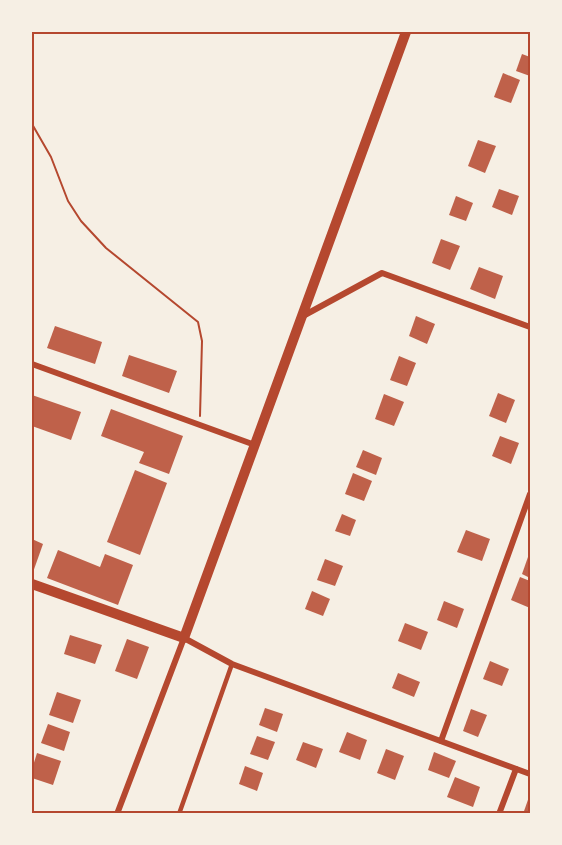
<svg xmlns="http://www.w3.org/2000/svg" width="562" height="845" font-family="'Nunito Sans',sans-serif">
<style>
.building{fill:#bf614a}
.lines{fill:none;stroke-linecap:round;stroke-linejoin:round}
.path{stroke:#b5482f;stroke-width:2}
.service{stroke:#b5482f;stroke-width:4.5}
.minor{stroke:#b5482f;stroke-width:6}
.tertiary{stroke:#b5482f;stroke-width:10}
.neatline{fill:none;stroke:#b5482f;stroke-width:2}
</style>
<rect width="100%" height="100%" fill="#f6efe4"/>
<g class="building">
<polygon points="522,54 530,57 530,76 516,71"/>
<polygon points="503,73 520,80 511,103 494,97"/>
<polygon points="478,140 496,146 485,173 468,166"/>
<polygon points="499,189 519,196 512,215 492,207"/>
<polygon points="456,196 473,203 466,221 449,215"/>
<polygon points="441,239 460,246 450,270 432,263"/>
<polygon points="479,267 503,276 495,299 470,289"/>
<polygon points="416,316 435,324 427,344 409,336"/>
<polygon points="55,326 102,342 95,364 47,348"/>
<polygon points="129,355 177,371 169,393 122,376"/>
<polygon points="399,356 416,363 407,386 390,380"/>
<polygon points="498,393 515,400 506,423 489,416"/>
<polygon points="384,394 404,402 394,426 375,419"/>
<polygon points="32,395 81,412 71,440 32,426"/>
<polygon points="111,409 183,436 169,474 139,463 144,452 101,436"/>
<polygon points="500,436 519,443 511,464 492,456"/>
<polygon points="363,450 382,458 376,475 356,467"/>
<polygon points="135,470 167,483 140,555 107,542"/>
<polygon points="353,473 372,481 364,501 345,494"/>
<polygon points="342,514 356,520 350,536 335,531"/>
<polygon points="466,530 490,539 482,561 457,552"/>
<polygon points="32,539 43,544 32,575"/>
<polygon points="58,550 100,567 105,554 133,565 118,605 47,578"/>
<polygon points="528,557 530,558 530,578 522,574"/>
<polygon points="325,559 343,566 335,586 317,580"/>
<polygon points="520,577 530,581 530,608 511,600"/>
<polygon points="312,591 330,599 323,616 305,609"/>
<polygon points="444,601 464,609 457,628 437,620"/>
<polygon points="405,623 428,632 421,650 398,641"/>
<polygon points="70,635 102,645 95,664 64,654"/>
<polygon points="127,639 149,647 137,679 115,671"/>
<polygon points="490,661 509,669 502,686 483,679"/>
<polygon points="398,673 420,682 414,697 392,688"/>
<polygon points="57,692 81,700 73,723 49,715"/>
<polygon points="265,708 283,714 277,732 259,725"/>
<polygon points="471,709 487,715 478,737 463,731"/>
<polygon points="48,724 70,732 64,751 41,743"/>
<polygon points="347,732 367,740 360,760 339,752"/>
<polygon points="257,736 275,742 268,760 250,754"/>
<polygon points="303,742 323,749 316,768 296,760"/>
<polygon points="386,749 404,756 395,780 377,773"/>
<polygon points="434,752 456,761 449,778 428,770"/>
<polygon points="37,753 61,761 53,785 32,778 32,769"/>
<polygon points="245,766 263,773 257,791 239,784"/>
<polygon points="455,777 480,787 473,807 447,797"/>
<polygon points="530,794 530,814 523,814"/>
</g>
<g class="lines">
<polyline class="path" points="32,124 51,157 68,201 81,221 106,248 198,322 202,341 200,416"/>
<polyline class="service" points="179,814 232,664"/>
<g class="minor">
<polyline points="303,316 382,273 530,327"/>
<polyline points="32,364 255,445"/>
<polyline points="441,741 530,494"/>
<polyline points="117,814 184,638 232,664 530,774"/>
<polyline points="499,814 516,769"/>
</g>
<polyline class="tertiary" points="32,584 184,638 406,32"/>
</g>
<rect width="562" height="845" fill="none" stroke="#f6efe4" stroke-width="66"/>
<rect x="33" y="33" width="496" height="779" class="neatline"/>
</svg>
